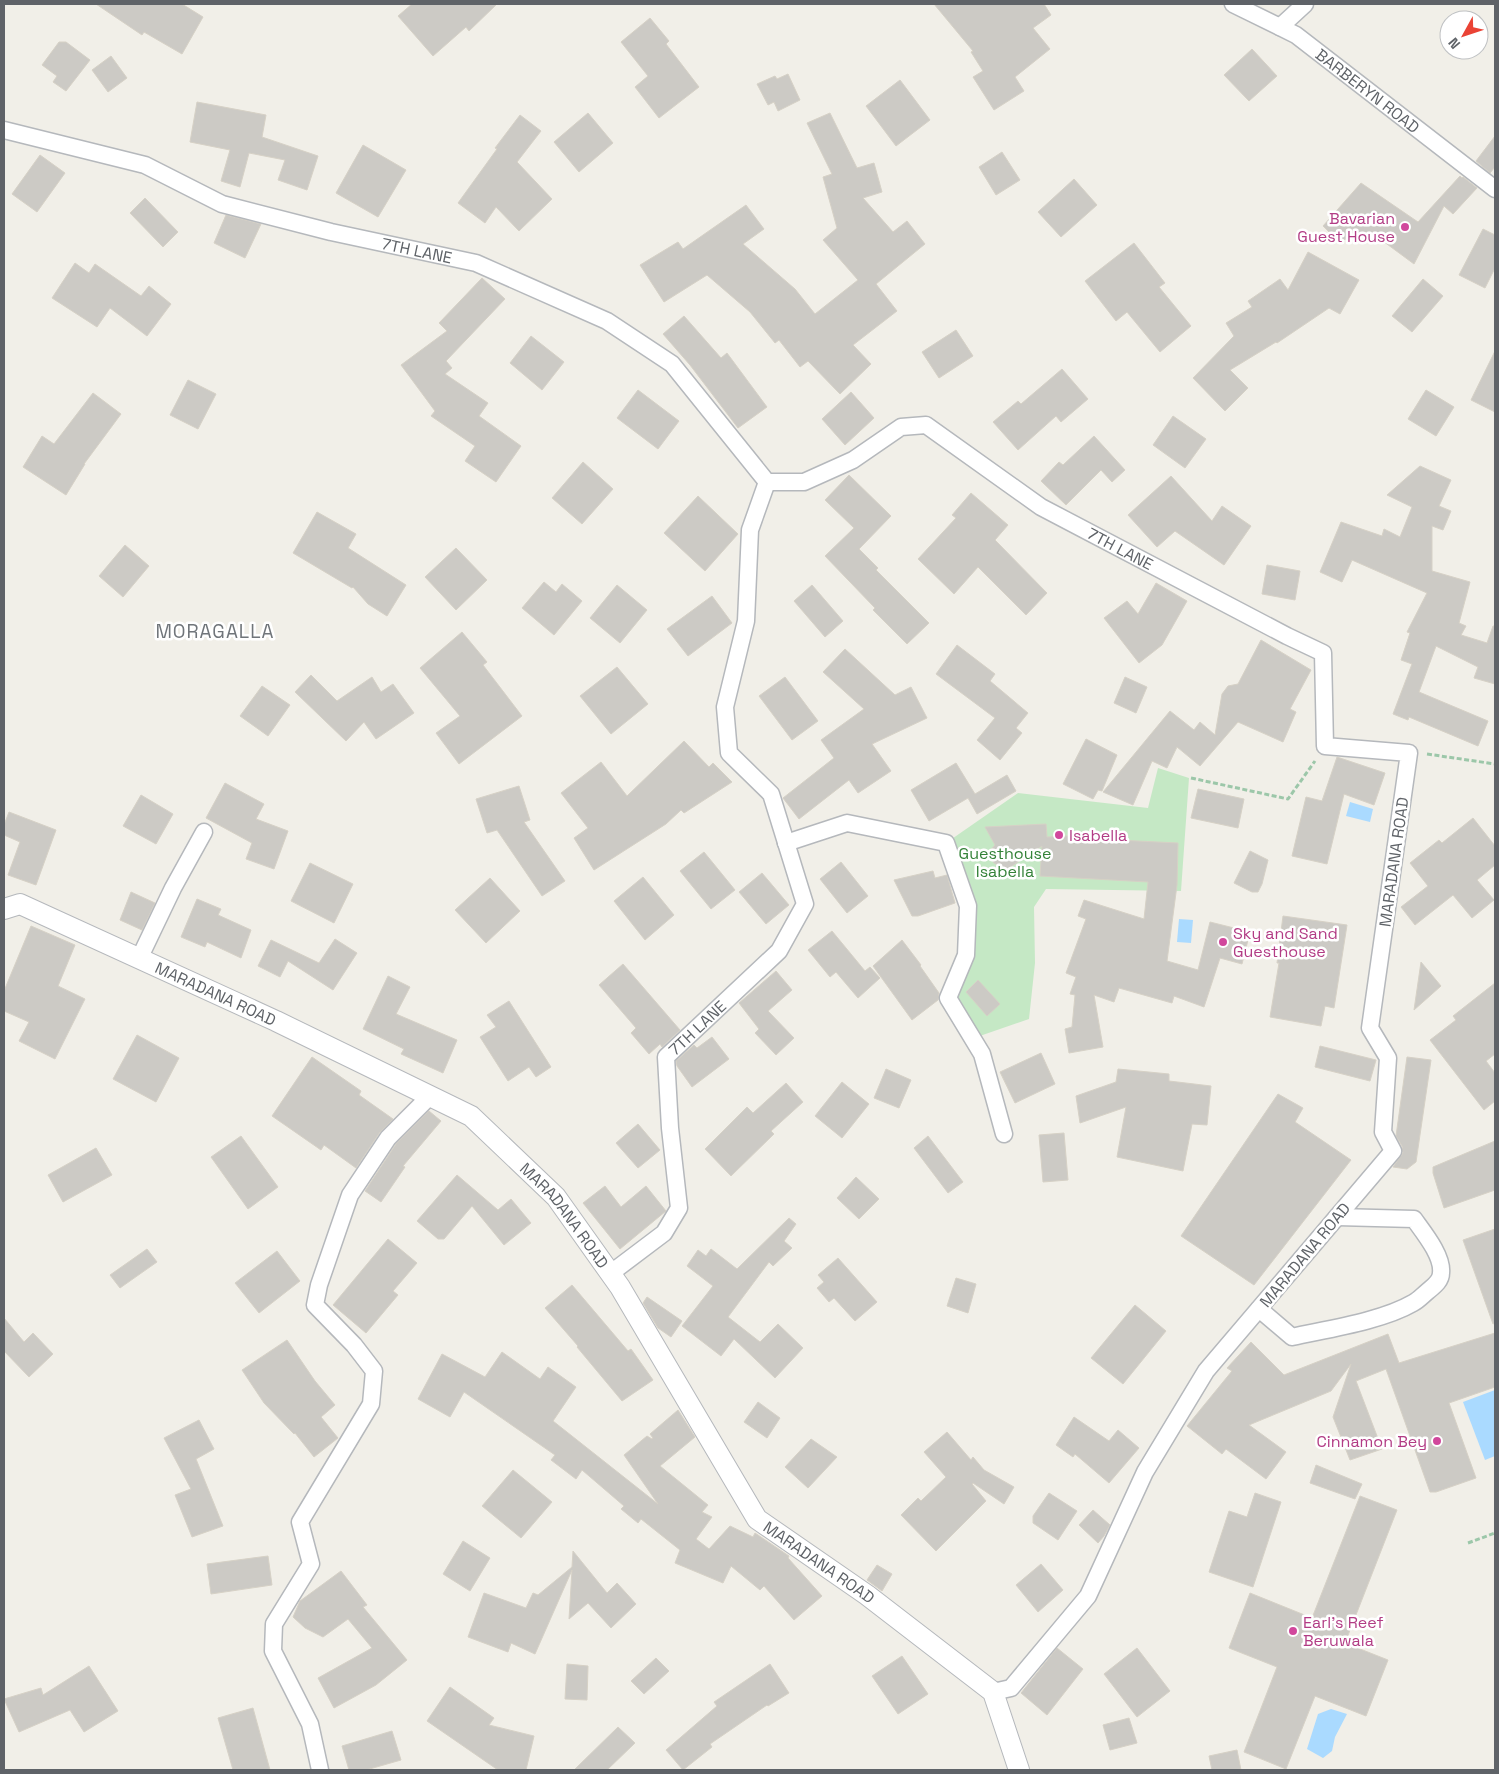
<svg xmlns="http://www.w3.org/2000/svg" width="1499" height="1774" font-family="'Space Grotesk',sans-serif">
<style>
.green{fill:#c5e8c5}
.water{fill:#aadaff}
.building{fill:#cccac5;stroke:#d6d1c6}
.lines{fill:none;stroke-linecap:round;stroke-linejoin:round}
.minor-casing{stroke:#b5b8bc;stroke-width:19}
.tertiary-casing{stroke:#b5b8bc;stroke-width:22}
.path{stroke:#9cc7a9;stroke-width:3;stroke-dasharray:5 2.5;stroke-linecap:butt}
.minor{stroke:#fff;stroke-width:16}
.tertiary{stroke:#fff;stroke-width:20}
.hotel-dot{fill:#d1479c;stroke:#fff;stroke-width:2}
.labels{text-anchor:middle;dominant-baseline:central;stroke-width:5;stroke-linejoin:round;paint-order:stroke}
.street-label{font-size:16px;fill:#5f6368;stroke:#fff}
.hotel-label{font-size:16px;fill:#b23c85;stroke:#fff;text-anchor:start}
.park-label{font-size:16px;fill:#348238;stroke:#fff}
.quarter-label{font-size:19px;letter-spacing:1px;fill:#70757a;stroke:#fff}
</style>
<rect width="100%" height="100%" fill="#f1efe8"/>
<polygon class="green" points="1158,768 1189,778 1181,891 1046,889 1034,907 1035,963 1029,1019 974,1038 948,998 968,906 946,843 1018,793 1148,808"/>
<g class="water">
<polygon points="1350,802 1373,809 1370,822 1346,816"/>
<polygon points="1179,919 1193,920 1191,943 1177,942"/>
<polygon points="1495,1390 1495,1456 1485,1460 1463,1402"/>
<polygon points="1331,1709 1347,1714 1335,1737 1332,1751 1323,1758 1307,1749 1318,1714"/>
</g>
<g class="building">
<polygon points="96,4 182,4 203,17 182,54 144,32 142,35"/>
<polygon points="412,4 497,4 469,31 466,27 433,56 398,16"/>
<polygon points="934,4 1044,4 1051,15 1033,28 1050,49 1015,77 1024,91 994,110 973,77 983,71 971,52 973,51"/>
<polygon points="650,18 669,41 666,44 699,87 659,118 635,87 648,76 621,42"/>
<polygon points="59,42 66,42 90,60 66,91 53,82 57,76 42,65"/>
<polygon points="1252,49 1277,76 1249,101 1224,75"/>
<polygon points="111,56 127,78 108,92 92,70"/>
<polygon points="788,74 800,100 778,111 774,102 768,105 757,84 775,76 777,79"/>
<polygon points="900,80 930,120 896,146 866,106"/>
<polygon points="197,102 266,115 262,137 318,156 307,190 278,180 285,160 249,153 240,187 221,181 230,150 190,142"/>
<polygon points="588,113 613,143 579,172 554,142"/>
<polygon points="830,113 857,168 874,163 882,192 863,198 893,232 907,221 925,244 876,284 897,311 853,345 871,364 840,394 808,361 800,367 779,340 775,343 750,312 707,275 664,302 640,265 678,242 683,249 746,205 764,229 743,244 795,289 815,314 858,280 823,240 837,228 823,177 832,174 807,123"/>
<polygon points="520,115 541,131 517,162 552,199 519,231 496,207 485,223 458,203 497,149 495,148"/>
<polygon points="1495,136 1495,167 1490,173 1476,161"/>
<polygon points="363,145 406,170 378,217 336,193"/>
<polygon points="1002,152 1020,180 996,195 979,167"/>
<polygon points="40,155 65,173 37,212 12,194"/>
<polygon points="1460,176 1462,178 1463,177 1477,188 1453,214 1444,206 1414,264 1372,233 1338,241 1323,226 1361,183 1418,222"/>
<polygon points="1074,179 1097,205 1061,237 1038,212"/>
<polygon points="145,198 178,232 163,247 130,213"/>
<polygon points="226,215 261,224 245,258 214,243"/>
<polygon points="1483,229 1495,235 1495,268 1485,288 1459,275"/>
<polygon points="1134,243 1165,283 1159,287 1191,326 1160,352 1127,312 1116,321 1085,281"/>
<polygon points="1308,252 1359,280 1340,314 1329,308 1277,343 1276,342 1230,370 1248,388 1225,411 1193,378 1234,336 1226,323 1252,307 1248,301 1280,279 1288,290"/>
<polygon points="75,263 89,273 95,264 141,296 149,286 171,304 147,336 110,308 97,327 52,298"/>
<polygon points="482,278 505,299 446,361 452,368 445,374 488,403 479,416 521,446 496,482 465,461 475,446 431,416 435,411 401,365 447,331 439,323"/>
<polygon points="1423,279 1443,296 1412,332 1392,316"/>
<polygon points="684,316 721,358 727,353 767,407 738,428 690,365 663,334"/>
<polygon points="956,330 973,356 939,378 922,352"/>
<polygon points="531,336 564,362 542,390 510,363"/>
<polygon points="1495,351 1495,412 1471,400"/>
<polygon points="1062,369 1088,399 1061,422 1056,416 1018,450 993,422 1018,401 1021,404"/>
<polygon points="188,380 216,394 198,429 170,415"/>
<polygon points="638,390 679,421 658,449 617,418"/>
<polygon points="1426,390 1454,407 1436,436 1408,419"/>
<polygon points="851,392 874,418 845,445 822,419"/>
<polygon points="93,393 121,414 84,464 85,464 66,495 23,467 42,436 54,444"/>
<polygon points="1173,416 1206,439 1185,468 1153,445"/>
<polygon points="1094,436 1125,470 1112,482 1101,470 1066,505 1041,481 1059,462 1063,465"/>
<polygon points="583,462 613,489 582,524 552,498"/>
<polygon points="1420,466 1451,480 1439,506 1451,511 1443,530 1432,526 1432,571 1470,582 1459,623 1466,626 1461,635 1487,643 1493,626 1495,626 1495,684 1474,678 1478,667 1436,646 1419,692 1488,721 1478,746 1409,717 1408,720 1393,714 1412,664 1401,660 1410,633 1407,632 1427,593 1352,560 1342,582 1320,572 1341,522 1382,536 1384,529 1400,537 1412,507 1387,495"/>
<polygon points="849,475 891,516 859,549 878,568 876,570 929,623 907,644 873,610 875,608 825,556 854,528 825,500"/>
<polygon points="1171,476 1212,521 1222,506 1251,526 1224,565 1175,531 1157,547 1128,515"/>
<polygon points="971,493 1008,525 995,540 1047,593 1026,615 978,567 954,594 918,559 956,518 952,515"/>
<polygon points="698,496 738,534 705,571 664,533"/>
<polygon points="317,512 356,534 348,548 406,585 387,616 368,604 353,587 352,588 293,553"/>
<polygon points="125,545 149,566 123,597 99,576"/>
<polygon points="456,548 487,580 456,610 425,577"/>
<polygon points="1267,565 1300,571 1295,600 1262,594"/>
<polygon points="544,582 556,592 562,584 582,601 554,635 522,608"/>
<polygon points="1156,583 1187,601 1162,645 1139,663 1104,618 1127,601 1138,614"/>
<polygon points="617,585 647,610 620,643 590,618"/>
<polygon points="812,585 843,621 825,637 794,601"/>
<polygon points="712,596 732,623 688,656 667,629"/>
<polygon points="462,632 487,662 483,665 522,716 459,764 436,733 460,716 420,668"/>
<polygon points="1261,640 1311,670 1290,709 1296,712 1283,742 1238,722 1200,766 1177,747 1167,768 1152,761 1133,805 1103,792 1170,711 1194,730 1200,722 1215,735 1222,694 1228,686 1238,684"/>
<polygon points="957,645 995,674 990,681 1028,713 1016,728 1022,733 1000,760 977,740 995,718 936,674"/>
<polygon points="845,649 895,695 911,687 927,718 872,744 891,771 858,793 849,780 799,819 783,798 834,758 821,740 864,709 823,672"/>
<polygon points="617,667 648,704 611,734 580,696"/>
<polygon points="311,675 337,701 372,677 381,692 393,684 414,713 376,739 364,722 346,741 295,692"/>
<polygon points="785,677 818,721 792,740 759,696"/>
<polygon points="1125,677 1147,687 1136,713 1114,703"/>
<polygon points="262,686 290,705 268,736 240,716"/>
<polygon points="1086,739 1117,755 1102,791 1098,790 1093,799 1063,784"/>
<polygon points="684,741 709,767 713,763 732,782 684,813 681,810 666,824 594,870 574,838 588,828 561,793 601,762 627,796"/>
<polygon points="1337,757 1385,773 1374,805 1344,794 1327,864 1292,856 1306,797 1322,801"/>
<polygon points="956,763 975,794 1007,775 1016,791 977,814 968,798 929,821 911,790"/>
<polygon points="225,783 264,804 256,819 288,831 274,869 246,859 252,843 206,818"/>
<polygon points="519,786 530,820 524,822 565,881 542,896 497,830 487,833 476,799"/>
<polygon points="1198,789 1244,799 1238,828 1191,818"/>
<polygon points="141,795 173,814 156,844 123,826"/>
<polygon points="9,812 56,830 36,885 8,875 20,842 4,835 4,825"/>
<polygon points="1473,818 1495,846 1495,865 1477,880 1494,900 1472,918 1453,895 1415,925 1401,907 1428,886 1410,863 1439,840 1442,843"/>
<polygon points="1046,824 1047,837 1120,833 1117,840 1178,843 1177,885 1167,961 1198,970 1210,922 1250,932 1242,964 1220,958 1204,1007 1174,996 1172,1003 1119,988 1114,1002 1094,995 1103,1047 1069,1053 1065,1029 1072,1027 1075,995 1070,994 1076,977 1066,973 1086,919 1078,916 1084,900 1144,919 1148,882 1040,876 1042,846 1006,870 994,863 988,853 995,845 985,827"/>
<polygon points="1250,851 1268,860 1262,884 1258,892 1252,892 1234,883"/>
<polygon points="704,852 735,890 711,909 680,871"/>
<polygon points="841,862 868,896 847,913 820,879"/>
<polygon points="310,863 353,884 334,923 291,901"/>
<polygon points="933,871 935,878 947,875 955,903 918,916 912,916 894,880"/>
<polygon points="762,873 789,905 766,924 739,892"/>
<polygon points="643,877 674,915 645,940 614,901"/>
<polygon points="490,878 520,911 486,943 455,910"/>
<polygon points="131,892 155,903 142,930 120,920"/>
<polygon points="197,899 221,909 218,915 251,930 241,958 207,942 205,947 181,937"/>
<polygon points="1283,916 1347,925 1334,1008 1325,1006 1321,1026 1270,1017 1279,963 1277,963"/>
<polygon points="31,926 75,945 58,986 85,999 55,1059 19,1041 29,1022 4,1011 4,991"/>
<polygon points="832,931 865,971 870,967 880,978 858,998 836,972 830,977 808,950"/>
<polygon points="335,939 357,953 333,990 288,961 280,977 258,966 271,940 319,963"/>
<polygon points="902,940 921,965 920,966 939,993 938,1000 912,1020 873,966"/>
<polygon points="1421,962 1441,986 1414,1010"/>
<polygon points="623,964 680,1030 662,1047 660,1044 649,1054 631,1033 636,1028 599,985"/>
<polygon points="776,971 792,990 768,1011 794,1038 776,1055 755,1033 759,1029 739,1003"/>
<polygon points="388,976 410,987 396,1014 457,1040 443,1073 401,1054 404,1049 363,1029"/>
<polygon points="978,980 1000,1004 987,1016 966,992"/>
<polygon points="1495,983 1495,1054 1486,1061 1495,1073 1495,1101 1484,1110 1430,1040 1456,1020 1453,1016"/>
<polygon points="509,1001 551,1067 536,1077 529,1067 508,1081 480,1037 496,1027 487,1015"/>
<polygon points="137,1035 179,1058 156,1102 113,1079"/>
<polygon points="712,1037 729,1059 692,1087 677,1066 676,1061 694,1045 697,1048"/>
<polygon points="1320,1046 1376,1060 1370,1081 1315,1067"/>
<polygon points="1041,1053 1055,1084 1015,1103 1000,1072"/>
<polygon points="312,1057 361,1091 359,1095 393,1119 380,1132 356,1168 324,1145 321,1150 272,1116"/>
<polygon points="1407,1057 1431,1060 1416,1162 1407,1169 1393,1167 1403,1153 1402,1146 1396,1136"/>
<polygon points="886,1069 911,1080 899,1108 874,1098"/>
<polygon points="1118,1069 1169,1074 1169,1081 1211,1086 1207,1125 1192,1124 1183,1171 1117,1157 1126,1107 1080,1123 1076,1096 1116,1082"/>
<polygon points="842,1082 869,1104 842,1138 815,1116"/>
<polygon points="786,1083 803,1102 771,1131 774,1134 731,1176 705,1149 747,1107 753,1113"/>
<polygon points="1278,1094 1303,1108 1295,1122 1351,1160 1254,1285 1181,1236"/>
<polygon points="429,1111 441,1121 403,1166 405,1167 381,1202 365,1191 396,1144"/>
<polygon points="638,1124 660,1150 638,1168 616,1143"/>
<polygon points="1064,1133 1068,1180 1043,1182 1039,1135"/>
<polygon points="241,1136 278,1187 248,1209 211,1157"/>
<polygon points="928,1136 963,1182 948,1193 914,1148"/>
<polygon points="1495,1141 1495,1190 1444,1208 1433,1173 1433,1167"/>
<polygon points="96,1148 112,1175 63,1202 48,1175"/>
<polygon points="457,1175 498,1210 511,1199 531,1223 504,1245 472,1206 444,1239 438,1239 417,1221"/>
<polygon points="856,1177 879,1199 859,1219 837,1198"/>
<polygon points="605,1186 621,1207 646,1186 666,1211 620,1249 583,1203"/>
<polygon points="789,1218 796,1224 784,1241 792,1248 773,1266 769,1262 728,1317 760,1342 778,1324 803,1348 775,1378 734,1339 721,1356 682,1326 713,1286 687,1266 698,1250 706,1256 711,1249 737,1269"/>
<polygon points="1495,1229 1495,1323 1493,1324 1463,1240"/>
<polygon points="388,1239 417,1263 393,1291 398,1295 366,1333 333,1305"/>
<polygon points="147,1249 157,1262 120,1288 110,1275"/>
<polygon points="277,1251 300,1281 259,1313 235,1283"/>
<polygon points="838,1258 877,1302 855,1321 834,1298 829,1302 817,1288 824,1282 818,1275"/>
<polygon points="956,1278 976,1284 968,1313 947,1306"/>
<polygon points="572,1285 628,1351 631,1349 653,1380 622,1401 577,1347 578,1346 545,1308"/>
<polygon points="647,1297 682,1321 671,1337 658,1328 643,1303"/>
<polygon points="1135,1305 1166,1331 1123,1384 1091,1358"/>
<polygon points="4,1318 24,1342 33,1333 53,1354 29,1377 4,1351"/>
<polygon points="1495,1333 1495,1387 1449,1403 1476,1478 1436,1492 1430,1492 1386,1369 1356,1381 1382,1449 1350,1460 1333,1417 1351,1364 1331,1391 1249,1425 1286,1452 1266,1479 1226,1449 1222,1454 1187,1426 1232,1371 1227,1368 1251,1342 1284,1375 1388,1334 1399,1363"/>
<polygon points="287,1340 315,1381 335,1405 321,1417 338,1438 314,1457 295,1433 294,1434 264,1403 242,1370"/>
<polygon points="502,1352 540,1379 548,1367 576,1387 553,1421 658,1504 624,1455 647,1436 652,1439 653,1438 650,1434 678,1410 695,1437 660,1466 708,1505 702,1512 712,1517 696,1539 709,1549 730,1526 753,1537 755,1533 789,1556 788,1558 822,1596 794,1620 764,1586 760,1590 731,1566 723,1583 675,1563 680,1550 641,1519 638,1523 621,1509 624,1506 582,1470 576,1479 551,1460 555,1455 464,1392 450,1417 418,1399 442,1354 485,1377"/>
<polygon points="758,1402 780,1418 767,1438 744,1422"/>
<polygon points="1074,1417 1109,1441 1118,1430 1139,1448 1109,1483 1075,1454 1073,1457 1056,1445"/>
<polygon points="199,1420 214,1449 196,1459 223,1526 192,1537 175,1495 191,1489 164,1438"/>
<polygon points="947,1432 971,1460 973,1457 984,1470 1014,1487 1004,1504 973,1483 972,1484 986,1501 936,1551 901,1515 918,1498 921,1501 946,1477 924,1452"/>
<polygon points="811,1439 837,1457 808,1488 785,1467"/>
<polygon points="1316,1465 1362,1484 1355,1499 1310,1483"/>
<polygon points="513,1470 552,1502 521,1538 482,1506"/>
<polygon points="1049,1493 1077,1511 1058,1540 1033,1523 1033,1516"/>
<polygon points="1255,1493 1281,1502 1253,1587 1209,1572 1229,1511 1247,1517"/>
<polygon points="1360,1496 1397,1510 1345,1643 1388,1660 1366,1716 1315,1696 1286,1769 1244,1752 1277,1667 1229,1648 1250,1593 1312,1618"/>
<polygon points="1093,1510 1110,1525 1104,1536 1098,1543 1079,1525"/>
<polygon points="463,1541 490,1558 470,1591 443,1574"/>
<polygon points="573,1551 607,1593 617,1583 636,1604 611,1628 588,1603 569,1619 572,1570 535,1654 511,1643 508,1652 468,1637 484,1593 526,1608 533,1593 538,1595 572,1567"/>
<polygon points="268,1556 272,1585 211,1594 207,1564"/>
<polygon points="1041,1564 1063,1590 1038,1612 1016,1585"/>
<polygon points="877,1565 892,1574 882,1591 867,1580"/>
<polygon points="341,1571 367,1605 363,1607 407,1660 376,1685 334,1708 318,1678 372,1648 348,1619 323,1637 305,1628 293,1617 300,1601"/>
<polygon points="1057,1648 1083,1669 1047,1715 1021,1693"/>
<polygon points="1137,1648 1170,1691 1137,1717 1104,1674"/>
<polygon points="902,1656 928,1694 898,1714 872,1676"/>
<polygon points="656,1658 669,1671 644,1694 631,1681"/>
<polygon points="567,1664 588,1666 587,1700 565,1699"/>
<polygon points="770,1664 789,1693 768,1706 767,1705 710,1744 712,1747 683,1770 666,1750 717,1706 714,1702"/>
<polygon points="89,1666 118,1711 84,1732 70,1710 19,1732 4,1699 41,1688 43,1695"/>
<polygon points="450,1687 494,1718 489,1725 534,1736 526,1770 498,1770 427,1721"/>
<polygon points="253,1708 270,1770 233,1770 218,1718"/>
<polygon points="1129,1718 1137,1743 1110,1750 1103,1725"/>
<polygon points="618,1727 635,1743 607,1770 574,1770"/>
<polygon points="392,1731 401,1760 366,1770 349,1770 342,1746"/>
<polygon points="1237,1750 1241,1770 1212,1770 1209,1756"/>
</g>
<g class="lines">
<g class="minor-casing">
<g id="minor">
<path id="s1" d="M 1233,4 L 1296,35 L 1495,189"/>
<polyline points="1280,27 1305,4"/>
<path id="s2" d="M 4,130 L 145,165 L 222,204 L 331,232 L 476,263 L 607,321 L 672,364 L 767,482 L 804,482 L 853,460 L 901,427 L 926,425 L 1041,507 L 1287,636 L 1323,653 L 1325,746 L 1409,753 L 1370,1028 L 1388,1058 L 1383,1132 L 1393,1151 L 1206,1371 L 1145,1472 L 1088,1596 L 1011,1688 L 993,1692"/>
<polyline points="786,843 847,823 946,843 968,906 966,955 948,998 982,1054 1004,1134"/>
<polyline points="139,959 173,888 204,832"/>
<path id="s3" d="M 611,1273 L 664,1233 L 679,1208 L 670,1128 L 666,1057 L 779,951 L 805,904 L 771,794 L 729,753 L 725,707 L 746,621 L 750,530 L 767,482"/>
<path d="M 1259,1309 L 1292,1337 C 1328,1329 1382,1321 1413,1303 C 1419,1300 1423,1295 1428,1291 C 1434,1286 1441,1281 1441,1273 C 1443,1256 1424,1233 1414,1219 L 1337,1217"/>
<polyline points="320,1770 310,1724 273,1651 274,1624 311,1564 300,1522 371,1404 374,1371 354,1345 315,1305 319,1285 350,1195 388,1138 430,1096"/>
</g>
</g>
<g class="tertiary-casing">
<g id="tertiary">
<path id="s4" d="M 4,909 L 20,904 L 276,1021 L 471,1116 L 556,1197 L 620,1287 L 757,1519 L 867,1595 L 993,1692 L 1019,1770"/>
</g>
</g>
<g class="path">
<polyline points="1427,754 1495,764"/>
<polyline points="1191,778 1288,799 1315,761"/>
<polyline points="1468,1543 1495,1533"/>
</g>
<use href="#minor" class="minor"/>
<use href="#tertiary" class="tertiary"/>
</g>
<g class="hotel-dot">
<circle cx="1405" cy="227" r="5"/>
<circle cx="1059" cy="835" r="5"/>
<circle cx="1223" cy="942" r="5"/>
<circle cx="1437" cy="1441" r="5"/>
<circle cx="1293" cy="1631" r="5"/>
</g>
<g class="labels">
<g class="street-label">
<text stroke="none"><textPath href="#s1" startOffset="161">BARBERYN ROAD</textPath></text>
<text stroke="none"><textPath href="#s2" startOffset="432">7TH LANE</textPath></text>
<text stroke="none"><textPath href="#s2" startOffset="1270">7TH LANE</textPath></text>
<text transform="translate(1394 862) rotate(-82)">MARADANA ROAD</text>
<text stroke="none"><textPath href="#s4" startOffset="232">MARADANA ROAD</textPath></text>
<text stroke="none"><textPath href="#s3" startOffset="290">7TH LANE</textPath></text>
<text stroke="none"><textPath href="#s4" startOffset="652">MARADANA ROAD</textPath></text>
<text transform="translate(1305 1255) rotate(-50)">MARADANA ROAD</text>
<text stroke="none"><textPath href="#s4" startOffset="1088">MARADANA ROAD</textPath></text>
</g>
<g class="hotel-label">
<text x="1395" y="218" text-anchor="end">Bavarian<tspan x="1395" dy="18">Guest House</tspan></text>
<text x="1069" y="835">Isabella</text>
<text x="1233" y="933">Sky and Sand<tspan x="1233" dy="18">Guesthouse</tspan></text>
<text x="1427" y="1441" text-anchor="end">Cinnamon Bey</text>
<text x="1303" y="1622">Earl's Reef<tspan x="1303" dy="18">Beruwala</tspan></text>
</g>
<g class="park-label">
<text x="1005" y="853">Guesthouse<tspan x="1005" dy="18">Isabella</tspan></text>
</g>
<g class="quarter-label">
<text x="215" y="631">MORAGALLA</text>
</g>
</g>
<rect width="1499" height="1774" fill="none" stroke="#5f6368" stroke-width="10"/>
<g transform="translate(1464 35) rotate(230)"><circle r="24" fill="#ffffff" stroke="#bfc1c3"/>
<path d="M0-4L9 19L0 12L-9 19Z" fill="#ea4335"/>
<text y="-8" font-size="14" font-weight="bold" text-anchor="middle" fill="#5f6368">N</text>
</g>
</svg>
